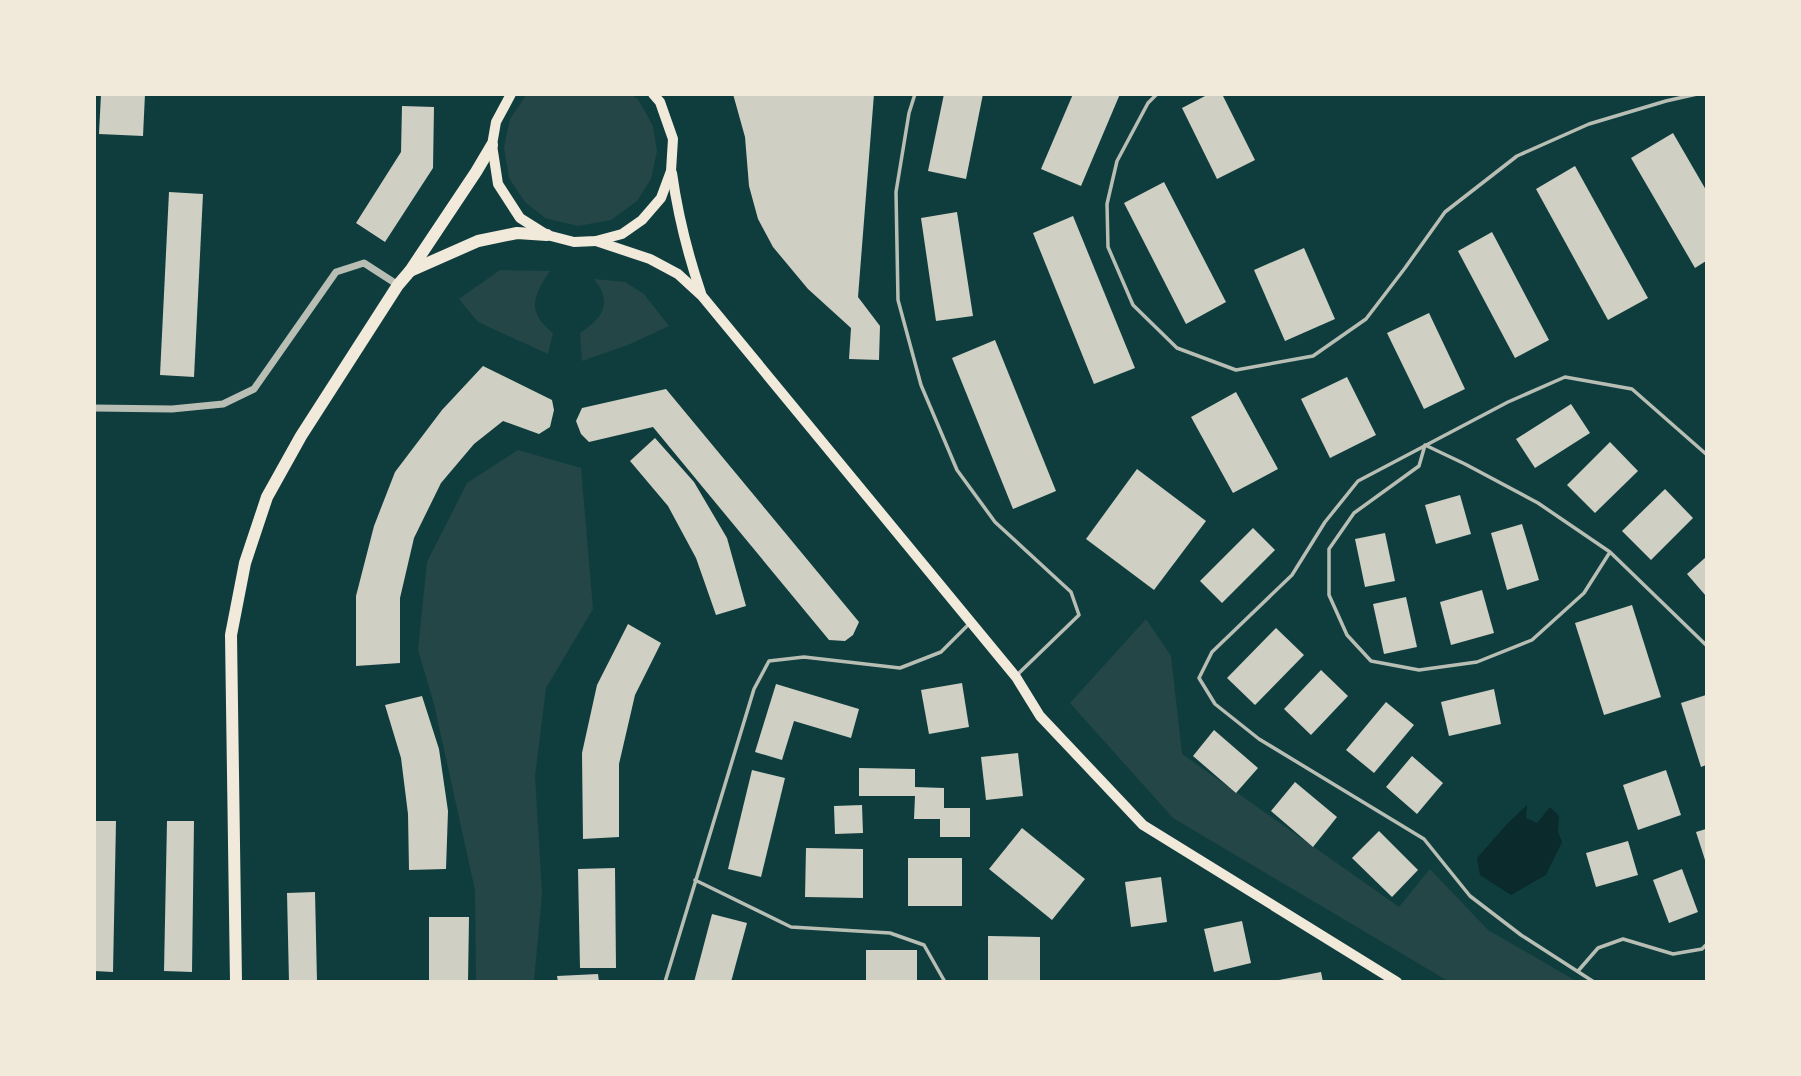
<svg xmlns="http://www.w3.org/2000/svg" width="1801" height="1076" font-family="'Times New Roman',serif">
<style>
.green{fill:#244646}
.water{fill:#0a2a2b}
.building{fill:#cfcfc3}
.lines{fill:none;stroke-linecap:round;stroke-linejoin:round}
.service{stroke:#b8beb3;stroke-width:3.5}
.minor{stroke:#b8beb3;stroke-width:7}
.secondary{stroke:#f1e9da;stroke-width:10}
.primary{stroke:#f1e9da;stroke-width:12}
</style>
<rect width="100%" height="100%" fill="#0f3d3e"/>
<g class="green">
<polygon points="632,95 638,99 653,126 657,151 651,179 637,201 611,220 578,226 545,218 525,202 509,178 504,147 510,119 525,97 528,94"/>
<path d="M 500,270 L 550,271 C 533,296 526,312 553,333 L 548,354 L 478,322 L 459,299 Z"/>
<path d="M 594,279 L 625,282 L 644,294 L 669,326 L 628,345 L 582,361 L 580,333 C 603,318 613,303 594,279 Z"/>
<polygon points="518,450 581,468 593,609 546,688 535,776 542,894 534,981 476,981 475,890 434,704 418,650 427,562 467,483"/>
<polygon points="1146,619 1171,656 1182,754 1399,907 1430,869 1488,930 1576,981 1448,981 1173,818 1070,703"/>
</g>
<polygon class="water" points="1527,805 1526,818 1537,823 1550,807 1559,816 1558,832 1562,842 1546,875 1511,895 1480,875 1477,858 1507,824"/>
<g class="building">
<polygon points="101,94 145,94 143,136 99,134"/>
<polygon points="733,94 874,94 858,297 880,326 879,360 849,359 851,328 808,289 773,247 758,219 749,186 745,137"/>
<polygon points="944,94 983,94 966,179 928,171"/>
<polygon points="1073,94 1120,94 1081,186 1041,169"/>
<polygon points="1209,94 1222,94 1255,160 1217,179 1182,108"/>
<polygon points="402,106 434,107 433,168 385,242 356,223 401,152"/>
<polygon points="1673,133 1706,190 1706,261 1695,268 1631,158"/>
<polygon points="1575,166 1648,298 1608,320 1536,189"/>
<polygon points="1164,182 1226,302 1186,324 1124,203"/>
<polygon points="169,192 203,194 194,377 160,375"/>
<polygon points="957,212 973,316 936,321 921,218"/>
<polygon points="1073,216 1135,368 1094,384 1033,233"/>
<polygon points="1492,232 1549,340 1515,358 1458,251"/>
<polygon points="1304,248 1335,319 1285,341 1254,270"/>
<polygon points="1429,313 1465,389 1424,409 1387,333"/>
<polygon points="995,340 1056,491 1013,509 952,358"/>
<polygon points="483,366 552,400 554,410 550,427 539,434 503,421 474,444 441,483 414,538 400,598 400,663 356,666 356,596 374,526 395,472 442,410"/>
<polygon points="1347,377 1376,435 1330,458 1301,399"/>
<polygon points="666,389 859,622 853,635 845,641 829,640 653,427 589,442 581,434 576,421 582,408"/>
<polygon points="1236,392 1278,469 1233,493 1191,417"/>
<polygon points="1571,404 1590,433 1535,468 1516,439"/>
<polygon points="655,438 694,482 727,538 746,606 716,615 696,558 668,506 630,461"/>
<polygon points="1610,442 1638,471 1595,513 1567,485"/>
<polygon points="1137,469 1206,521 1154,590 1086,539"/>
<polygon points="1665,489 1693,518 1651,560 1622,531"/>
<polygon points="1460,495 1471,534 1436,544 1425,505"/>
<polygon points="1522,524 1539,580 1507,590 1491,533"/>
<polygon points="1253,528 1275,550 1222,603 1200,581"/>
<polygon points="1385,533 1395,581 1365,587 1355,539"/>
<polygon points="1706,557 1706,596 1687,574"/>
<polygon points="1482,590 1494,633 1451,645 1440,602"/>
<polygon points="1406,597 1417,647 1384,654 1373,604"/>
<polygon points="1632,605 1661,697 1604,715 1575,623"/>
<polygon points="628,624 661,643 635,695 619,764 619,837 583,839 582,753 597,685"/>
<polygon points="1276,628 1304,655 1255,705 1227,678"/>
<polygon points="1321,670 1348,696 1311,735 1284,709"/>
<polygon points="962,683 969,727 929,734 921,690"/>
<polygon points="776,684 859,709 851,738 794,721 782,760 755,752"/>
<polygon points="1494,689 1501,724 1449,736 1441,702"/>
<polygon points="1706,695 1706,765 1701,767 1681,703"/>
<polygon points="422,696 439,749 448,811 446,869 409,870 408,814 401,758 385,705"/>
<polygon points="1386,702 1414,725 1374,773 1346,750"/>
<polygon points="1214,730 1258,768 1236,793 1193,756"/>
<polygon points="1018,753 1023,796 986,800 981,757"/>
<polygon points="1412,756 1443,783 1417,814 1386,787"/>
<polygon points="859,768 915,769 915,787 944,788 944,808 970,808 970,837 940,837 940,819 914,819 915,796 859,796"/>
<polygon points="752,770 785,778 761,877 728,869"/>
<polygon points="1666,770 1681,815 1638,830 1623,785"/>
<polygon points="1295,782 1337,817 1313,847 1271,811"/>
<polygon points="862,805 863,833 835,834 834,806"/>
<polygon points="94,821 116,821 113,972 94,971"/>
<polygon points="167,821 194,821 192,972 164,971"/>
<polygon points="1022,828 1085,879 1052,920 989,869"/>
<polygon points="1706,829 1706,863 1696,832"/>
<polygon points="1379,831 1418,870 1392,897 1352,858"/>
<polygon points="1628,841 1638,875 1596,887 1586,853"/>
<polygon points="806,848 863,849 863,898 805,897"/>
<rect x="908" y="858" width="54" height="48"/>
<polygon points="615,868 616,968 580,968 578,869"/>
<polygon points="1682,869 1698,912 1669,923 1653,880"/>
<polygon points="1161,877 1167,922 1131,927 1125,882"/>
<polygon points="315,892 317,982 289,982 287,893"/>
<polygon points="712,914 747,923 731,982 694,982"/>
<polygon points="429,917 469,917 468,982 429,982"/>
<polygon points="1242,921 1251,963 1214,972 1204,929"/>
<polygon points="988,936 1040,937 1040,982 988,982"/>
<rect x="866" y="950" width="51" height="32"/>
<polygon points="1321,972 1323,982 1279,982 1279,980"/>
<polygon points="598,974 599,982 558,982 557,976"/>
</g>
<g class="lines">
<g class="service">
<polyline points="915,94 909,113 896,192 898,300 921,385 957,470 995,522 1071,592 1079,615 1017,675"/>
<polyline points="1157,94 1148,103 1117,161 1107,204 1108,247 1133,305 1177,348 1236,370 1313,356 1366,319 1405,268 1445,212 1517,156 1589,124 1666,101 1697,94"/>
<polyline points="1610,552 1584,593 1532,640 1477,662 1419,670 1371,661 1347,635 1329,595 1329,549 1354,513 1419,466 1425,445 1465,464 1538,503 1610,552 1706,645"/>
<polyline points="695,880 791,927 890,933 924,945 945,982"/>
<polyline points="1578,971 1598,948 1623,939 1673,954 1702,949 1706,945"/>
<polyline points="665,982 754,689 769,661 804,657 900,668 941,652 970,623"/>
<polyline points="1594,982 1521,935 1470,896 1424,839 1259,739 1215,704 1199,678 1212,652 1292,575 1325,522 1358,481 1508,402 1565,377 1632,389 1706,454"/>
</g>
<polyline class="minor" points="94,408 172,409 223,404 254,389 336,272 364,263 398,285"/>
<g class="secondary">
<polyline points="511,94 496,122 492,145 498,184 520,218 547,235 574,242 596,241 622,234 642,220 661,198 671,171 673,139 660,102 653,94"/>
<path d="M 672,173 C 678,216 687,252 701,293"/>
<polyline points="596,241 650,259 678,274 702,296 1016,677 1040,716 1143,825 1397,982"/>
</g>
<g class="primary">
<polyline points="410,271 478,241 517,233 547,235"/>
<polyline points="236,982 231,635 245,563 267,497 301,436 398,285 410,271 476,172 492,145"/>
</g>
</g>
<rect width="1801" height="1076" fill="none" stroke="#f1e9da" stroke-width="192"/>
</svg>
